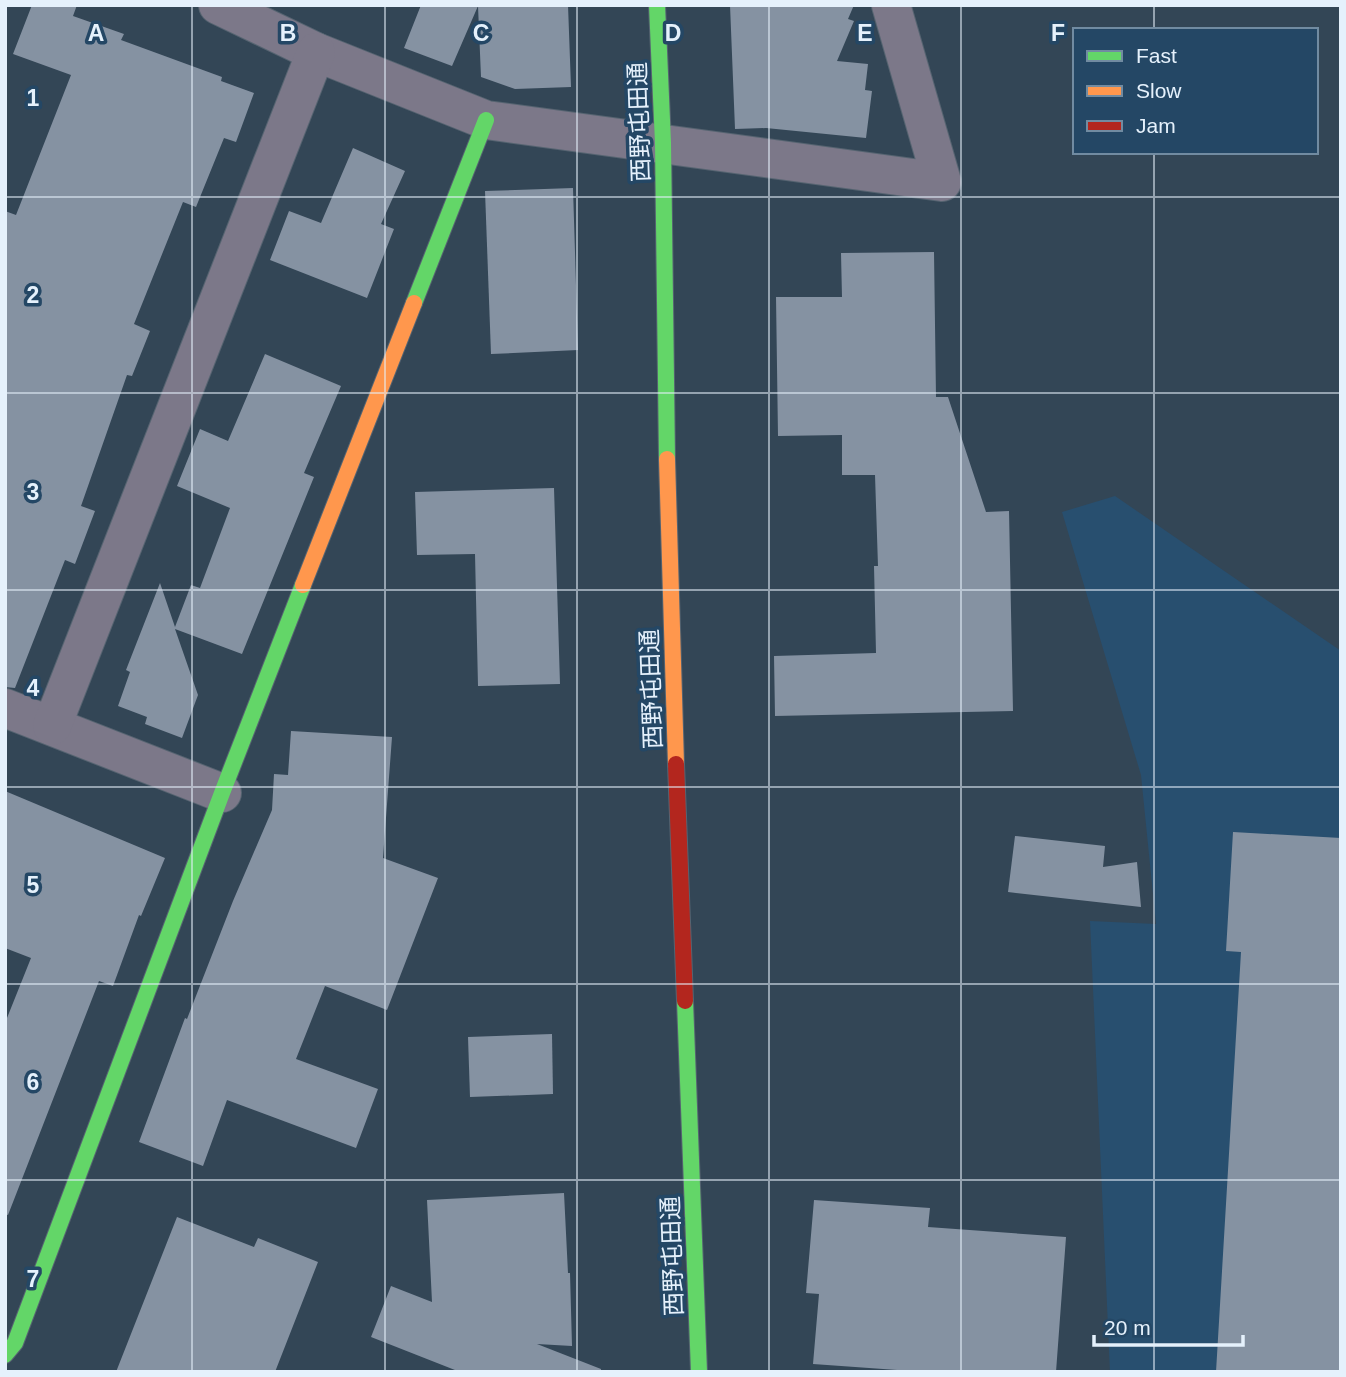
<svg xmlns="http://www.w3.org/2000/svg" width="1346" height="1377" font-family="Helvetica,'Noto Sans JP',sans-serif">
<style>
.built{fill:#284f6f}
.building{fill:#8592a2}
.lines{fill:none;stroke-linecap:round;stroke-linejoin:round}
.street-casing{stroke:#566471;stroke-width:40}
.fast-casing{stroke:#566471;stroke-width:18}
.slow-casing{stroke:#566471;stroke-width:18}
.jam-casing{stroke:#566471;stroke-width:18}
.street{stroke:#7c7889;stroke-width:38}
.fast{stroke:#63d668;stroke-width:16}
.slow{stroke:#ff974d;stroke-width:16}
.jam{stroke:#b3261e;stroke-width:16}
.grid{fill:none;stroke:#e5f1fc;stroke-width:2;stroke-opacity:0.55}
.labels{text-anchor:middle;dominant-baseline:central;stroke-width:7;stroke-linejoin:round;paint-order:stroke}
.street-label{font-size:24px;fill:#e5f1fc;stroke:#244765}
.grid-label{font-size:23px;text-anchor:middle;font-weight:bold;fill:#e5f1fc;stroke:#244765;stroke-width:7;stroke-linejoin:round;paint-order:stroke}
</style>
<rect width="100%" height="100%" fill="#334656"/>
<polygon class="built" points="1115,496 1341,651 1341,1372 1110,1372 1090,921 1156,924 1141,775 1062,512"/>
<g class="building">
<polygon points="32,5 77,5 73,16 124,34 121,40 222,77 221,81 254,93 236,142 224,138 196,207 183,202 134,324 150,331 132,376 127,375 81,506 95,511 75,564 65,560 15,688 5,687 5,211 16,215 71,75 13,54"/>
<polygon points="421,5 568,5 571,87 515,89 481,77 478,6 452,66 404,48"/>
<polygon points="730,5 854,5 848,19 854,21 837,61 868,64 865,90 872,91 866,138 766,128 735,129"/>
<polygon points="353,148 405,171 381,224 394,229 367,298 270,260 289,211 321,223"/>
<polygon points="573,188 578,350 491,354 485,191"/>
<polygon points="934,252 936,397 948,397 986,512 1009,511 1013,711 775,716 774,656 876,653 874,566 878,566 875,475 842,475 842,435 778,436 776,297 842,297 841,253"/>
<polygon points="265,354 341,386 304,473 314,477 242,654 175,629 198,695 182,738 145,724 147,717 118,706 130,672 126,670 160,583 175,627 191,585 200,588 230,508 177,486 200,429 228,441"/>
<polygon points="554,488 560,684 478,686 475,554 417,555 415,492"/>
<polygon points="291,731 392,737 383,858 438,878 387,1010 325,986 296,1059 378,1089 356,1148 227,1100 203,1166 139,1142 185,1018 187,1019 233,901 272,810 274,774 288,775"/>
<polygon points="5,791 165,858 141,916 139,915 113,986 99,981 8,1215 5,1214 5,1023 31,958 5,948"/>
<polygon points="1233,832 1341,838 1341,1372 1216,1372 1241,952 1226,951"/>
<polygon points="1015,836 1105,846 1103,867 1137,862 1141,907 1008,892"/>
<polygon points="552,1034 553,1094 470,1097 468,1037"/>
<polygon points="564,1193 568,1273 570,1273 572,1346 537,1344 601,1369 601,1372 460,1372 371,1337 391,1286 432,1302 427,1200"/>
<polygon points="814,1200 930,1208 928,1227 1066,1237 1056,1372 925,1372 813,1364 819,1294 806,1293"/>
<polygon points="177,1217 254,1247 258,1238 318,1262 275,1372 116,1372"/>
</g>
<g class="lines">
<g class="street-casing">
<g id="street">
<polyline points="218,5 316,52 486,120 942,182 891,5"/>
<polyline points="5,708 222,793"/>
<polyline points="52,726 316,52"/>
</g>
</g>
<g class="fast-casing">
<g id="fast">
<polyline points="657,5 663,143 667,459"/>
<polyline points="414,303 486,120"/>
<polyline points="685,1001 699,1372"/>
<polyline points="5,1355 15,1343 222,793 303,585"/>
</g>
</g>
<g class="slow-casing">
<g id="slow">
<polyline points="667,459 676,764"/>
<polyline points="303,585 414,303"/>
</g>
</g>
<g class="jam-casing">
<polyline id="jam" points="676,764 685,1001"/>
</g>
<use href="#street" class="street"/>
<use href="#fast" class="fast"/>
<use href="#slow" class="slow"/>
<use href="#jam" class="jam"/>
</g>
<path class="grid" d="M 192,5 L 192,1372M 385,5 L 385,1372M 577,5 L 577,1372M 769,5 L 769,1372M 961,5 L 961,1372M 1154,5 L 1154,30M 1154,152 L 1154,1372M 5,197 L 1341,197M 5,393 L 1341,393M 5,590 L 1341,590M 5,787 L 1341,787M 5,984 L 1341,984M 5,1180 L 1341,1180"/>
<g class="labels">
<g class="street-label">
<text transform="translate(639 122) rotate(-92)">西野屯田通</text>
<text transform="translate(651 689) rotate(-92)">西野屯田通</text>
<text transform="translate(672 1256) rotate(-92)">西野屯田通</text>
</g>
</g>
<g class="grid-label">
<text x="96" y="41">A</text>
<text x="288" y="41">B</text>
<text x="481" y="41">C</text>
<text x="673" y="41">D</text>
<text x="865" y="41">E</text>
<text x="1058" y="41">F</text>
<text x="33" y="106">1</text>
<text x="33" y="303">2</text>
<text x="33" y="500">3</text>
<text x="33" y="696">4</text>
<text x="33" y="893">5</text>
<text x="33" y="1090">6</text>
<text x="33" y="1287">7</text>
</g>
<rect width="1346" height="1377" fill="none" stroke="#e5f1fc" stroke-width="14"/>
<rect x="1073" y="28" width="245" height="126" fill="#244765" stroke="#718ba1" stroke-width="2"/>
<rect x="1087" y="51" width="35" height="10" fill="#63d668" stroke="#718ba1" stroke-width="2"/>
<text x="1136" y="63" font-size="21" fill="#e5f1fc">Fast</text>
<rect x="1087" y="86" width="35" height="10" fill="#ff974d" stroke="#718ba1" stroke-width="2"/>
<text x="1136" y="98" font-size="21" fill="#e5f1fc">Slow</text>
<rect x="1087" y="121" width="35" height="10" fill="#b3261e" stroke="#718ba1" stroke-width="2"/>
<text x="1136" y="133" font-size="21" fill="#e5f1fc">Jam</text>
<path d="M1094 1335v10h149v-10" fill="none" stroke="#e5f1fc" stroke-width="3.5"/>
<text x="1104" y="1335" font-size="21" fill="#e5f1fc" stroke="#244765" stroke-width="5" paint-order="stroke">20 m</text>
</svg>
